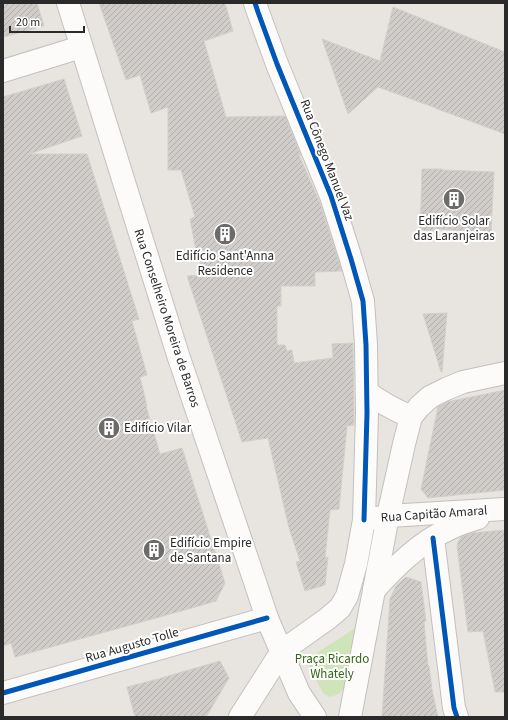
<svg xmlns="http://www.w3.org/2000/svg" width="508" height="720" font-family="'Source Sans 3',sans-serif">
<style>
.park{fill:#cfe4b8}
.building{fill:url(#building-hatch);stroke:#d3d0cc}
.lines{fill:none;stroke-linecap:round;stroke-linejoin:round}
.minor-casing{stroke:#c2c1c1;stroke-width:24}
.tertiary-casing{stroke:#c2c1c1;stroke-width:24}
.secondary-casing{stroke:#c2c1c1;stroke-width:24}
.minor{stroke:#fcfbfa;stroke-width:22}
.tertiary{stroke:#fcfbfa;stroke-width:22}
.secondary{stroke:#fcfbfa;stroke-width:22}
.cycleway-casing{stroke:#fff;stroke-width:8}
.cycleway{stroke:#0057b8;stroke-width:5}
.labels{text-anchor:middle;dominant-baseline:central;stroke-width:4;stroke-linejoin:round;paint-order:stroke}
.street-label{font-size:13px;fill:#2a2a2a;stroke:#fff}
.poi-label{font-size:13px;fill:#2a2a2a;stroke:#fff}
.park-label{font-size:13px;fill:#346819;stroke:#fff}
</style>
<defs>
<pattern id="building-hatch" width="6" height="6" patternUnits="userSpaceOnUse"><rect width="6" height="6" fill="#cfccc9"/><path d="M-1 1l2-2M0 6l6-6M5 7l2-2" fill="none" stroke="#b2afad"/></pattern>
</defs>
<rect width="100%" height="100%" fill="#e8e4e0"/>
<polygon class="park" points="357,627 348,683 339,694 330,697 323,693 307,663 309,658"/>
<g class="building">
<polygon points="3,3 37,3 44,26 3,37"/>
<polygon points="99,3 225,3 233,31 204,41 226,117 285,116 301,155 299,155 320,203 342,271 315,272 315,286 281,286 281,306 277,306 277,345 285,345 287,351 292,350 294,363 333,358 332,344 353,343 354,425 347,426 339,509 330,510 325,558 328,557 325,585 305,591 296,562 300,561 289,528 268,438 242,442 187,276 204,275 196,250 190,219 195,217 181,170 168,170 168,107 151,113 140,75 126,80"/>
<polygon points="393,7 505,52 505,134 435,108 436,108 378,87 348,114 322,39 380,61"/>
<polygon points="64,79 82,136 29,154 87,154 139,319 132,321 147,375 140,377 147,406 146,406 160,454 182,448 225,583 216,601 192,608 15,657 11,643 3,646 3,97"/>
<polygon points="422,169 442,169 442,170 494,172 491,233 439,229 438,231 419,230 421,206"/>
<polygon points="447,313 442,372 441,372 423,314"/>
<polygon points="505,390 505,490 428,498 421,489 438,407 447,402"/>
<polygon points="505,530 505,692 495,692 483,631 468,632 457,546 459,540 461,537 471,533"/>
<polygon points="406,577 421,582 426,621 424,622 428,666 429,666 432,690 438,717 382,717 390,599 396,586"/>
<polygon points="220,661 229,678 206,717 135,717 127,687 158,679"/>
</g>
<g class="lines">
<g class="minor-casing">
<g id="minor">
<polyline points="3,71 81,47"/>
<path d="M 367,392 C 381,403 395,410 411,417"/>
<polyline points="388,516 404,444 411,417 419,407 430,397 446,389 463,382 505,373"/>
<polyline points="433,538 454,708 457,717"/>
<polyline points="3,693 267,618"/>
</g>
</g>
<g class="tertiary-casing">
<g id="tertiary">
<polyline points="255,3 258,12 277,64 331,196 351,259 363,301 366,345 367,413 364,520"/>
<polyline points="240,717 282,651"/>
</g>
</g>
<g class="secondary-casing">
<g id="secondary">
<polyline points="68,3 178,355 255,582 267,618 299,693 315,717"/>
<path d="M 374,590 C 395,567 420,542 449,529 C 458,524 469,521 478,518"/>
<polyline points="282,651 327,619 340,608 347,596 356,564 364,520 388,516 505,509"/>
<polyline points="350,717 388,516"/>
</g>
</g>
<use href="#minor" class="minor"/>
<use href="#tertiary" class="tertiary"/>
<use href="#secondary" class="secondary"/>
<g class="cycleway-casing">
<g id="cycleway">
<polyline points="255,3 258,12 277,64 331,196 351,259 363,301 366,345 367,413 364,520"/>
<polyline points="433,538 454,708 457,717"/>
<polyline points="3,693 267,618"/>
</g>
</g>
<use href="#cycleway" class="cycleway"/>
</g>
<defs>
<g id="building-disc" transform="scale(1.15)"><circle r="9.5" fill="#6c6b6a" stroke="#fff"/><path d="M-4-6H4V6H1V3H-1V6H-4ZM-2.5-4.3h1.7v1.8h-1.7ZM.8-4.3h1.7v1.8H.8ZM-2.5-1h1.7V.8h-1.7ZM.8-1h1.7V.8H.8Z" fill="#fff"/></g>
</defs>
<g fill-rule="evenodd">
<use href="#building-disc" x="454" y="199"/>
<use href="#building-disc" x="225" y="234"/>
<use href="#building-disc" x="109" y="428"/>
<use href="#building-disc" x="154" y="550"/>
</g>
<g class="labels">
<g class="street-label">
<text transform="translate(327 160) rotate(69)">Rua Cônego Manuel Vaz</text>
<text transform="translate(167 318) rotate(72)">Rua Conselheiro Moreira de Barros</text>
<text transform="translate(434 514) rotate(-4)">Rua Capitão Amaral</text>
<text transform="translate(132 645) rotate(-16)">Rua Augusto Tolle</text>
</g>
<g class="poi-label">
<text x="454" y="221">Edifício Solar<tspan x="454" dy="15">das Laranjeiras</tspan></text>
<text x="225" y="256">Edifício Sant'Anna<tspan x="225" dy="15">Residence</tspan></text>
<text x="124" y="428" text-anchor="start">Edifício Vilar</text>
<text x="170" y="543" text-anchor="start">Edifício Empire<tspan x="170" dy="15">de Santana</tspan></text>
</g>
<g class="park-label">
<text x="332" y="659">Praça Ricardo<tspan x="332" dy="15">Whately</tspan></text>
</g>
</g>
<rect width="508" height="720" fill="none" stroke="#2a2a2a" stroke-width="8"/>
<path d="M10 26v6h74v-6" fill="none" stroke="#2a2a2a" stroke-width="2"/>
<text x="16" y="26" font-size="12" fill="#2a2a2a" stroke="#ffffff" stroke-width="3" paint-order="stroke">20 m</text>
</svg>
